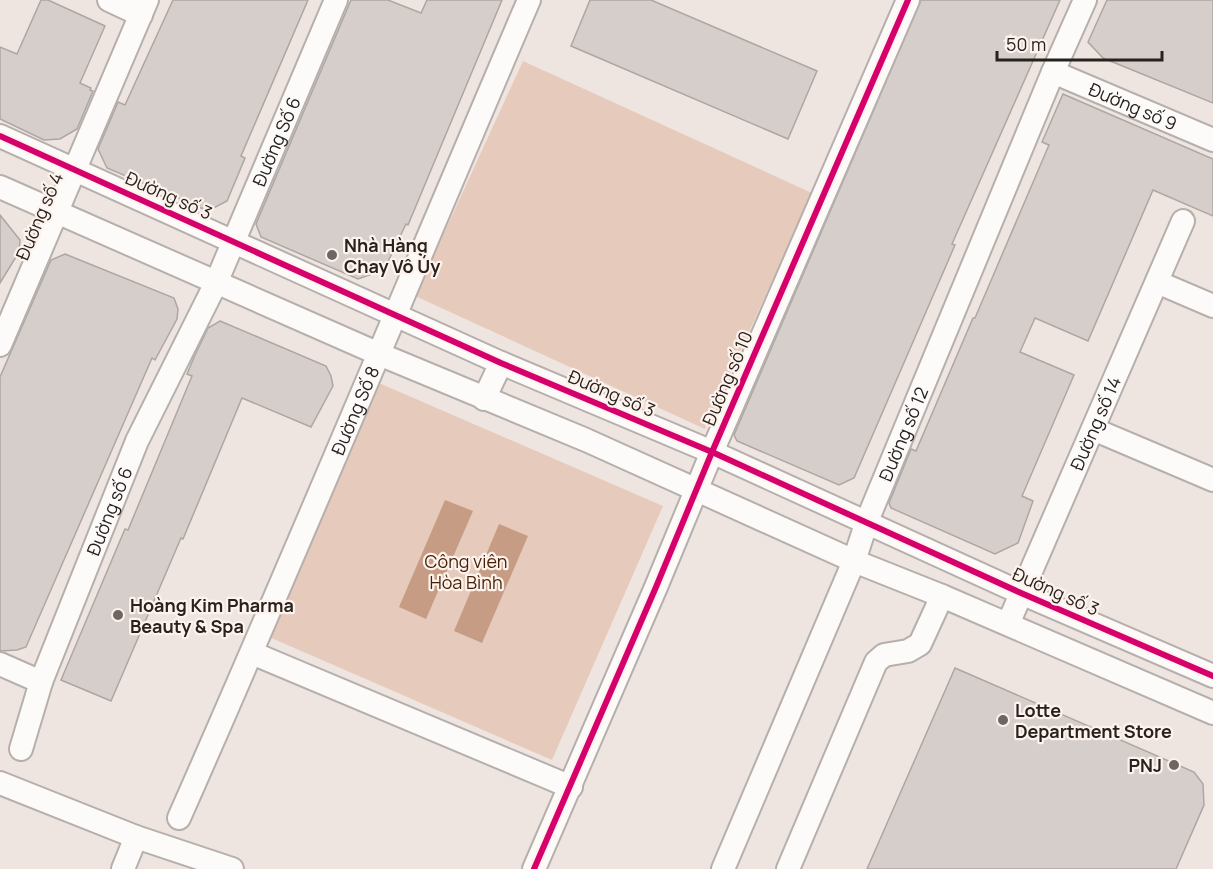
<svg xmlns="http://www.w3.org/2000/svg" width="1213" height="869" font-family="Manrope,sans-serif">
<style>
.green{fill:#e6cbbc}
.water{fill:#c79c84}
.building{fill:#d6ceca;stroke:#aea6a2;stroke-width:1.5}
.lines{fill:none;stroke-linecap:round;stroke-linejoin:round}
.minor-casing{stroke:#b6afab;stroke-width:26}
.minor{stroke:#fdfbfa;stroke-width:22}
.cycleway-casing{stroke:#fdf2ec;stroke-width:10}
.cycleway{stroke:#d6006c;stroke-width:6}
.poi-dot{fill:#6e6663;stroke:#fdf2ec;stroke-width:2}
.labels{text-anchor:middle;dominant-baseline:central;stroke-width:4.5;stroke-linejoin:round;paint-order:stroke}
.street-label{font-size:18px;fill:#28221f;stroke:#fdf2ec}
.poi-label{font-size:18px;font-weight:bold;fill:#28221f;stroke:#fdf2ec;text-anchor:start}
.park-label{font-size:18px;fill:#461f05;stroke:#fdf2ec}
</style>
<rect width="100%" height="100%" fill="#efe5e0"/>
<g class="green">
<polygon points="523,61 812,193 705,429 415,296"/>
<polygon points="379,383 663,506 552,760 269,637"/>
</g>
<g class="water">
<polygon points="445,500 473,511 426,619 399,607"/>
<polygon points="499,524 528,536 482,643 454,631"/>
</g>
<g class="building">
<polygon points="41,0 48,0 105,26 80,83 91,88 90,90 93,91 77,129 60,139 44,140 0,119 0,47 17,54"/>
<polygon points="173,0 308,0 241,156 245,158 227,201 208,211 107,168 98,149 118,102 125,105"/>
<polygon points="351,0 388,0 421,13 427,0 502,0 408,225 406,224 384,270 358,279 261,237 256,224"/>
<polygon points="590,0 651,0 817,71 788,139 571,46"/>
<polygon points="921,0 1060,0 952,244 955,245 854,478 839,485 737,441 734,435"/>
<polygon points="1107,0 1213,0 1213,103 1103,58 1088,42"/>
<polygon points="1063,94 1213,159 1213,216 1153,190 1088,341 1035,318 1020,352 1074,375 1022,496 1033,501 1018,543 995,554 891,508 889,503 911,449 916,451 973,318 975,318 1049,145 1042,142"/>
<polygon points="0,215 20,240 19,252 0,283"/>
<polygon points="65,254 174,298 178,309 177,319 155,360 152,358 26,647 17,650 0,651 0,377 51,260"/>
<polygon points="220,321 326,366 331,376 333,386 311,427 242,398 183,539 181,538 111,701 61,680 125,529 128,530 192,376 187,374 195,355 208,328"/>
<polygon points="955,668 1194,772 1203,784 1204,805 1176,869 867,869"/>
</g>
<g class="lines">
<g class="minor-casing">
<g id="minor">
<polyline points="109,0 141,15"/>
<path id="s1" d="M 1053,72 L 1213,140"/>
<polyline points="0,136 501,363 712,452 1021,593 1213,676"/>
<polyline points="0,187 379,354 586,440 854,561 942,596 1213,713"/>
<polyline points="1157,282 1213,306"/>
<polyline points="0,345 147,0"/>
<polyline points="484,399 501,363"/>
<polyline points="1093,429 1213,480"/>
<path id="s2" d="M 1008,624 L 1183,221"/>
<polyline points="252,653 571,787"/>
<polyline points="0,664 41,682"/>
<path id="s3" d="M 21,749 L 41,682 L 137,441 L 216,283 L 336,0"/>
<polyline points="0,783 136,837 232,869"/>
<path id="s4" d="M 179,818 C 299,547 412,273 529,0"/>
<polyline points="123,869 136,837"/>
<polyline points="534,869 656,587 712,452 908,0"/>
<path id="s5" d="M 723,869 L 854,561 L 867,521 L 1053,72 L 1085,0"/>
<polyline points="788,869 876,662 884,655 908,651 920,644 942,596"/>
</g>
</g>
<use href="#minor" class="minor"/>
<g class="cycleway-casing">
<g id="cycleway">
<polyline points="0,136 501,363 712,452 1021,593 1213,676"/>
<polyline points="534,869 656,587 712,452 908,0"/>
</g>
</g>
<use href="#cycleway" class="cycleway"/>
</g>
<g class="poi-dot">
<circle cx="332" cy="255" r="6"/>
<circle cx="118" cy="615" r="6"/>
<circle cx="1003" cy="720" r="6"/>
<circle cx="1174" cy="765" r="6"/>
</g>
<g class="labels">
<g class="street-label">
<text stroke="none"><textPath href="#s1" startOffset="87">Đường số 9</textPath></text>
<text stroke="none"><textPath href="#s3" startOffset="660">Đường Số 6</textPath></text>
<text transform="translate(169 195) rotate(24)">Đường số 3</text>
<text transform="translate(39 216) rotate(-67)">Đường số 4</text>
<text transform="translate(727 378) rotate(-67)">Đường số 10</text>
<text transform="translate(612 393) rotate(23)">Đường số 3</text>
<text stroke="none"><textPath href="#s4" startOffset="444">Đường Số 8</textPath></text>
<text stroke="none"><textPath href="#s2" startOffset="219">Đường số 14</textPath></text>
<text stroke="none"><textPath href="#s5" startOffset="471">Đường số 12</textPath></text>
<text stroke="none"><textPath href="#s3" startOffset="254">Đường số 6</textPath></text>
<text transform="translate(1056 591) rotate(24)">Đường số 3</text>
</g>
<g class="poi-label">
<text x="344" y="245">Nhà Hàng<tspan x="344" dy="21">Chay Vô Úy</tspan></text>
<text x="130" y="605">Hoàng Kim Pharma<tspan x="130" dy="21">Beauty &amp; Spa</tspan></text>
<text x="1015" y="710">Lotte<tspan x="1015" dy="21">Department Store</tspan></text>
<text x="1162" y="765" text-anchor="end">PNJ</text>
</g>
<g class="park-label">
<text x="466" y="561">Công viên<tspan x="466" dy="21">Hòa Bình</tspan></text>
</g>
</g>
<path d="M997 51v9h165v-9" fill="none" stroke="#28221f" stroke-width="3"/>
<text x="1006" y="51" font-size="18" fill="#28221f" stroke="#fdf2ec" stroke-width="4.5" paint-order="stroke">50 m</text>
</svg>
